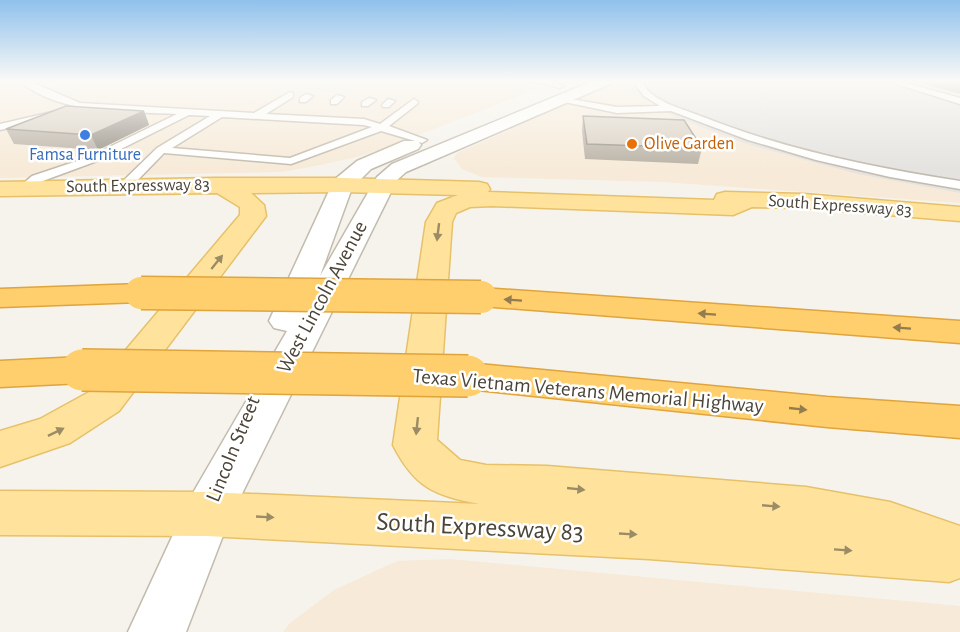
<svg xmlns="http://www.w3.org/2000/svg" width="960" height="632" font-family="'Alegreya Sans',sans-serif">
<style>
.commercial{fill:#f7ead8}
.parking{fill:#e5e3e0}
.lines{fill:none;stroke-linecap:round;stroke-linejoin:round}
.service-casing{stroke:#c2bbae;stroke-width:3}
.tertiary-casing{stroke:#c2bbae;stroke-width:3}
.primary-casing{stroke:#e6c16a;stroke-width:3}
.motorway-casing{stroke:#e0a43c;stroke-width:3}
.service{fill:#fff;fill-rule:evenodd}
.tertiary{fill:#fff;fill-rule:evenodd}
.primary{fill:#ffe39c;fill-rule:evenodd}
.motorway{fill:#ffcf6e;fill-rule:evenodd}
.motorway-bridge-far1-casing{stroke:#e0a43c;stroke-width:35;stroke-linecap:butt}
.motorway-bridge-casing{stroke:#e0a43c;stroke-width:44;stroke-linecap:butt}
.motorway-bridge-far1{stroke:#ffcf6e;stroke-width:32}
.motorway-bridge{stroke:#ffcf6e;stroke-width:41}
.wall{fill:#bab2a6}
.shaded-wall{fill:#979187}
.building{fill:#d8cfc1;stroke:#979187;stroke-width:1.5}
.oneway{fill:#9c8c66}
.oneway2{fill:#937c4e}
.shop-dot{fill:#3f7fe0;stroke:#fff;stroke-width:2}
.food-dot{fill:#e8710a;stroke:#fff;stroke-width:2}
.labels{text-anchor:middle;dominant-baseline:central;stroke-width:5;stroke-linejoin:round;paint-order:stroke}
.far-food-label{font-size:18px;fill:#c56008;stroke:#fff;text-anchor:start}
.far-shop-label{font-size:18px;fill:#366cbe;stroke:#fff}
.far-street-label{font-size:18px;fill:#4b4439;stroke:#fff}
.street-label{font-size:21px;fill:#4b4439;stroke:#fff}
.near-street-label{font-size:26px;fill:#4b4439;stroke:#fff}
</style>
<rect width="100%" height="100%" fill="#f6f3ec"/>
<g class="commercial">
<polygon points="0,81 558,81 385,148 357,157 320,165 282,172 0,178"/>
<polygon points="619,81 960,81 960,203 663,182 482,177 462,169 454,158 457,153"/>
<polygon points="450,559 960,606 960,632 283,632 290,623 334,590 397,561"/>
</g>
<polygon class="parking" points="630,81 902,81 960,98 960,193 858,174 746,144 675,117 629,89 627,85"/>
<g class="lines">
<g class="service-casing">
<g id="service">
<path d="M 19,81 L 29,81 L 80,103 L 254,113 L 290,92 L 293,93 L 293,97 L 266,114 L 364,119 L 380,124 L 414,99 L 418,102 L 417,104 L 389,126 L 427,140 L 422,143 L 381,131 L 291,164 L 164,153 L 129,189 L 121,189 L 119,186 L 121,183 L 157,148 L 210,116 L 189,115 L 97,161 L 40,182 L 23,193 L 17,189 L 32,176 L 89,157 L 177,114 C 124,111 63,116 19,81 ZM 222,117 L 363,125 L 372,127 L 290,158 L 172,148 Z"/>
<polygon points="533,81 547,81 564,86 560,88"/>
<path d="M 638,81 L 646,81 L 643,84 C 654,102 680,108 698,115 C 783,149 870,167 960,181 L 960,189 L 890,177 L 816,160 L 748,140 L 671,111 L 617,113 L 555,100 L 559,97 L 617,107 L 660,106 L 644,96 L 635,84 Z"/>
<polygon points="887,81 899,81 960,98 960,104"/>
<polygon points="306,94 313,96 306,102 300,102 300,98"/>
<polygon points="337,95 344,97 337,104 331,104 331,100"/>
<polygon points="369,98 376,100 368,106 362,106 362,102"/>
<polygon points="388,99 395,101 389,107 383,107 382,105"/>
<polygon points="52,112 57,115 55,117 0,130 0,124"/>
</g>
</g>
<g class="tertiary-casing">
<polygon id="tertiary" points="593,81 612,81 610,84 406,172 397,180 229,520 186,632 128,632 190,498 287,331 274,328 269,321 334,180 357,161 404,141 418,141 421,145 418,149 371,169 352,188 320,276 377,177 392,164"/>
</g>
<g class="primary-casing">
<path id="primary" d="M 216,178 L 342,178 L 479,182 L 487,184 L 490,189 L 488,192 L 714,200 L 717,194 L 725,192 L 804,194 L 960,207 L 960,221 L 804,208 L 752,207 L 733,215 L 492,206 L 470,207 L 456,213 L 452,222 L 437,440 L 460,460 L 486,465 L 547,466 L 806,487 L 890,502 L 960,526 L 960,578 L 949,582 L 649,559 L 207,536 L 0,535 L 0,491 L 207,492 L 479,504 C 434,495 415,488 393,445 L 426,222 L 437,203 L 458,195 L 342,192 L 251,193 L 264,205 L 266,216 L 119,411 L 70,443 L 0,467 L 0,431 L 40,419 L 91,391 L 240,215 L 240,207 L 217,193 L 0,196 L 0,182 Z"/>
</g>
<g class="motorway-casing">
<g id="motorway">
<polygon points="141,284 152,286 157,293 152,300 141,302 0,307 0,289"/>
<polygon points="481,288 960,321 960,343 481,306 470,304 465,297 470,290"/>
<polygon points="82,357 95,361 101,370 95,379 82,383 0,387 0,361"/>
<polygon points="468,363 827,397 960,406 960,438 827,427 468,389 455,385 449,376 455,367"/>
</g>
</g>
<use href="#service" class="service"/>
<use href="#tertiary" class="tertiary"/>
<use href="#primary" class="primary"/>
<use href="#motorway" class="motorway"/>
<g class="motorway-bridge-far1-casing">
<polyline id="motorway-bridge-far1" points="141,293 481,297"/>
</g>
<g class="motorway-bridge-casing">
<polyline id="motorway-bridge" points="82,370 468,376"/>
</g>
<use href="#motorway-bridge-far1" class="motorway-bridge-far1"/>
<use href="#motorway-bridge" class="motorway-bridge"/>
</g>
<g class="wall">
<polygon points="912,81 960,81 960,94"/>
<polygon points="144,111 149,125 98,150 14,144 6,129"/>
<polygon points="583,116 702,148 698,164 585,159 582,131"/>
</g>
<polygon class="shaded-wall" points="144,111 149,125 98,150 91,135"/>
<g class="building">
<polygon points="66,106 144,111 91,135 6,129"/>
<polygon points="583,116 684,120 702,148 587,144"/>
</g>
<defs><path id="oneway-solid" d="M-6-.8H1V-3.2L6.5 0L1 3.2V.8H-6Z" transform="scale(1.5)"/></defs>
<g class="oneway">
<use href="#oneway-solid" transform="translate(438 232) rotate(97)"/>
<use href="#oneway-solid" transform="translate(217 262) rotate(-51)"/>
<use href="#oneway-solid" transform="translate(417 426) rotate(96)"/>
<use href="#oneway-solid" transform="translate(56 432) rotate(-26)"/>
<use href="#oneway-solid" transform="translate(576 489) rotate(6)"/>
<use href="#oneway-solid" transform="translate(771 506) rotate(5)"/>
<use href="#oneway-solid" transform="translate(265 517) rotate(3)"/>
<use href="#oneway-solid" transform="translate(628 534) rotate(3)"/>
<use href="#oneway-solid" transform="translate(843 550) rotate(4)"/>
</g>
<g class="oneway2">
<use href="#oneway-solid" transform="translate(513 300) rotate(-176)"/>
<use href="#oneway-solid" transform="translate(707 314) rotate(-176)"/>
<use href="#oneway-solid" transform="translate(902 328) rotate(-176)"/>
<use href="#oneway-solid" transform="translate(798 409) rotate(6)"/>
</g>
<linearGradient id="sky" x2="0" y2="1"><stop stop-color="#8fc1ec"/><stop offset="0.48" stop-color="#fbfaf6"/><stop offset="1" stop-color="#fbfaf6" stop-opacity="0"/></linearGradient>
<rect width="960" height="169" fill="url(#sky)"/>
<circle class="shop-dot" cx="85" cy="135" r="6"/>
<circle class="food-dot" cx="632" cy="144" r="6"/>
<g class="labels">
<g class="far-food-label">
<text x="644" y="144">Olive Garden</text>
</g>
<g class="far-shop-label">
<text x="85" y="155">Famsa Furniture</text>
</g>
<g class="far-street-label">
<text transform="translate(138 186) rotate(-1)">South Expressway 83</text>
<text transform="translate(840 206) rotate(4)">South Expressway 83</text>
</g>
<g class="street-label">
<text transform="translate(322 297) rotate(-62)">West Lincoln Avenue</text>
<text transform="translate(588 391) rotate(5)">Texas Vietnam Veterans Memorial Highway</text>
<text transform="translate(233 449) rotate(-68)">Lincoln Street</text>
</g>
<g class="near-street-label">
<text transform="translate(480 527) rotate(3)">South Expressway 83</text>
</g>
</g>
</svg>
